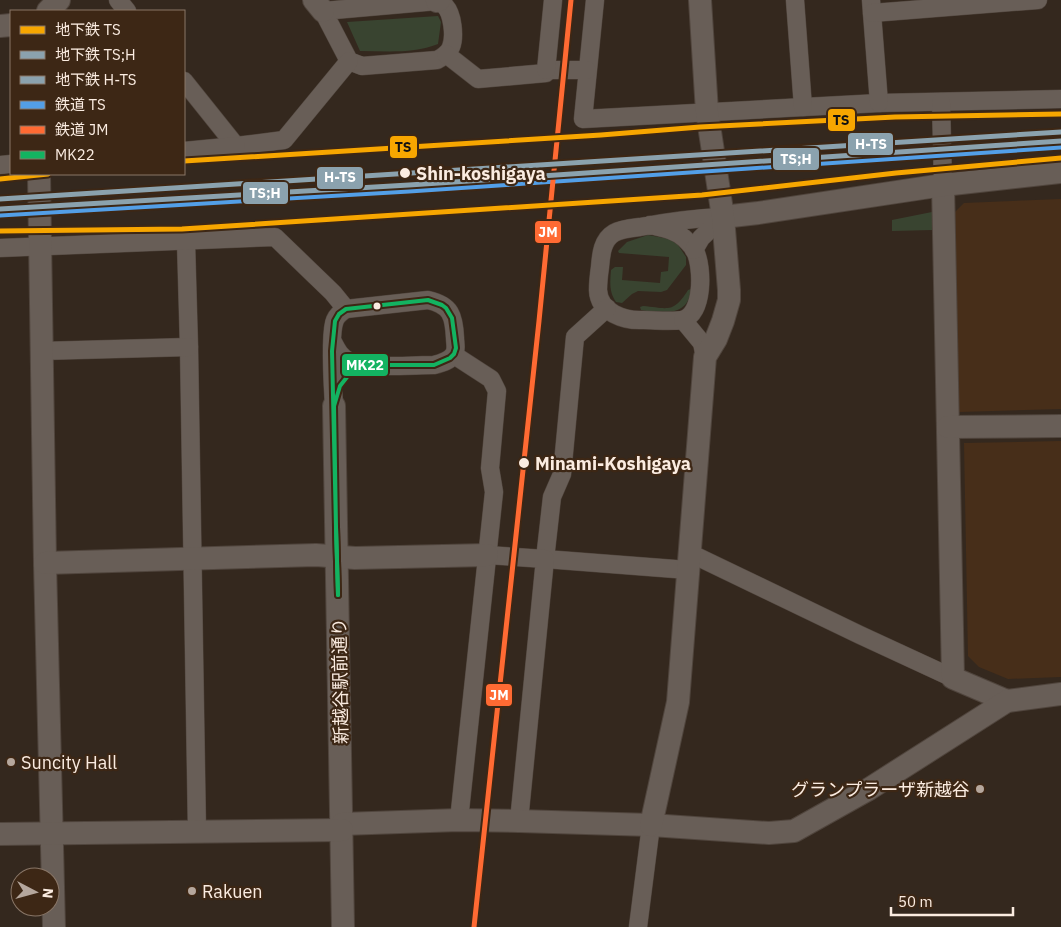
<svg xmlns="http://www.w3.org/2000/svg" width="1061" height="927" font-family="'IBM Plex Sans','Noto Sans JP',sans-serif">
<style>
.built{fill:#472e19}
.green{fill:#394430}
.lines{fill:none;stroke-linecap:round;stroke-linejoin:round}
.minor-casing{stroke:#50453d;stroke-width:19}
.tertiary-casing{stroke:#50453d;stroke-width:24}
.minor{stroke:#685e57;stroke-width:18}
.tertiary{stroke:#685e57;stroke-width:22}
.bus-1-casing{stroke:#3d2715;stroke-width:8}
.bus-1{stroke:#13b361;stroke-width:4}
.rail-1-casing{stroke:#3d2715;stroke-width:9}
.rail-2-casing{stroke:#3d2715;stroke-width:9}
.rail-1{stroke:#539fe7;stroke-width:5}
.rail-2{stroke:#ff6a33;stroke-width:5}
.metro-1-casing{stroke:#3d2715;stroke-width:9}
.metro-2-casing{stroke:#3d2715;stroke-width:9}
.metro-3-casing{stroke:#3d2715;stroke-width:9}
.metro-1{stroke:#f7a600;stroke-width:5}
.metro-2{stroke:#8ba2ae;stroke-width:5}
.metro-3{stroke:#8ba2ae;stroke-width:5}
.stop-dot{fill:#fbece1;stroke:#3d2715;stroke-width:2}
.poi-dot{fill:#b5a79d;stroke:#3d2715;stroke-width:2}
.labels{text-anchor:middle;dominant-baseline:central;stroke-width:4.5;stroke-linejoin:round;paint-order:stroke}
.stop-label{font-size:18px;font-weight:bold;fill:#fbece1;stroke:#3d2715;text-anchor:start}
.street-label{font-size:18px;fill:#fbece1;stroke:#3d2715}
.poi-label{font-size:18px;fill:#fbece1;stroke:#3d2715;text-anchor:start}
.line-badge{stroke:#3d2715;stroke-width:2}
.badge-label{font-size:14px;text-anchor:middle;font-weight:bold;fill:#fff}
.pale-badge-label{font-size:14px;text-anchor:middle;font-weight:bold;fill:#111}
</style>
<rect width="100%" height="100%" fill="#34281e"/>
<g class="built">
<polygon points="1061,199 1061,409 959,412 954,213 964,203"/>
<polygon points="1061,441 1061,677 1008,679 979,667 968,656 964,443"/>
</g>
<g class="green">
<path d="M 438,16 L 441,22 L 438,44 C 414,54 386,51 360,51 L 347,22 Z"/>
<polygon points="932,212 933,230 892,231 892,220"/>
<path d="M 648,235 L 670,239 L 678,245 L 686,257 L 686,265 L 667,290 L 661,292 L 638,291 L 632,294 L 622,303 L 616,302 C 609,292 610,282 611,270 L 615,267 L 623,267 L 622,280 L 660,283 L 661,272 L 668,271 L 669,257 L 619,253 L 618,251 L 627,242 Z"/>
<path d="M 691,289 C 689,317 661,314 641,310 L 640,307 L 643,306 C 668,308 673,314 688,290 Z"/>
</g>
<g class="lines">
<g class="minor-casing">
<g id="minor">
<polyline points="118,0 127,11"/>
<polyline points="595,0 583,119 879,103 1061,99"/>
<polyline points="795,0 803,107"/>
<polyline points="871,0 879,103"/>
<path d="M 437,1 C 440,3 442,3 444,5 C 453,13 455,37 451,47 C 449,53 443,57 437,60 L 362,66 L 349,61 L 323,11 Z"/>
<polyline points="872,13 1038,0"/>
<polyline points="446,54 478,79 546,73 546,70 587,70"/>
<polyline points="546,70 553,0"/>
<polyline points="184,81 236,146 284,140 349,61"/>
<polyline points="941,102 943,185"/>
<polyline points="184,151 236,146"/>
<polyline points="0,165 11,164"/>
<path d="M 650,225 C 663,228 676,230 685,239 C 688,242 693,247 695,251 C 703,267 704,315 682,320 C 670,322 655,320 643,320 C 625,321 599,313 598,290 C 598,282 599,274 600,267 C 601,255 602,240 614,233 C 621,229 632,228 640,227 C 667,222 695,218 723,217"/>
<polyline points="186,242 189,347 197,832"/>
<polyline points="0,248 275,237 333,293 346,309"/>
<polyline points="694,250 701,238 723,217"/>
<polyline points="607,308 575,337 562,474 552,497 545,559 688,570"/>
<polyline points="683,320 702,343 705,357"/>
<path d="M 333,342 C 337,350 341,358 351,362 C 367,369 414,365 434,365 C 442,363 450,361 454,354 C 457,349 455,343 455,338 C 454,316 451,305 428,300 L 346,309 C 341,312 337,315 335,320 C 329,333 333,389 334,406"/>
<polyline points="41,351 189,347"/>
<polyline points="454,355 491,379 497,391 490,468 494,492 459,820"/>
<polyline points="487,555 545,559 519,821"/>
<polyline points="689,556 698,557 860,635 953,678"/>
<polyline points="638,927 651,825"/>
</g>
</g>
<g class="tertiary-casing">
<g id="tertiary">
<polyline points="314,0 323,11"/>
<polyline points="437,1 439,0"/>
<polyline points="48,11 59,0"/>
<polyline points="0,26 11,25"/>
<polyline points="39,174 45,563 54,927"/>
<polyline points="943,185 953,678 1007,701"/>
<polyline points="723,217 758,213 943,185 1061,172"/>
<polyline points="334,406 343,927"/>
<polyline points="948,427 1061,426"/>
<polyline points="45,563 316,555 355,558 487,555"/>
<polyline points="342,824 459,820 519,821 651,825 769,833 794,831 869,789 1007,701 1061,694"/>
<polyline points="651,825 678,702 705,357 716,339 723,321 729,300 729,290 723,217 707,112 700,0"/>
<polyline points="0,834 342,830"/>
</g>
</g>
<use href="#minor" class="minor"/>
<use href="#tertiary" class="tertiary"/>
<g class="bus-1-casing">
<g id="bus-1">
<polygon points="428,300 442,305 446,308 452,318 456,348 454,354 450,358 434,365 364,365 351,372 340,386 334,406 336,527 332,351 335,321 339,314 346,309"/>
<polyline points="336,527 338,595"/>
<polyline points="336,527 338,595"/>
</g>
</g>
<use href="#bus-1" class="bus-1"/>
<g class="rail-1-casing">
<polyline id="rail-1" points="0,215 409,191 1061,147"/>
</g>
<g class="rail-2-casing">
<polyline id="rail-2" points="474,927 539,321 571,0"/>
</g>
<use href="#rail-1" class="rail-1"/>
<use href="#rail-2" class="rail-2"/>
<g class="metro-1-casing">
<g id="metro-1">
<polyline points="184,161 601,135 700,127 895,117 1061,114"/>
<polyline points="0,179 48,174"/>
<polyline points="0,231 182,229 702,195 896,173 1061,158"/>
</g>
</g>
<g class="metro-2-casing">
<polyline id="metro-2" points="0,209 409,185 1061,141"/>
</g>
<g class="metro-3-casing">
<polyline id="metro-3" points="0,199 1061,132"/>
</g>
<use href="#metro-1" class="metro-1"/>
<use href="#metro-2" class="metro-2"/>
<use href="#metro-3" class="metro-3"/>
</g>
<g class="stop-dot">
<circle cx="405" cy="173" r="6"/>
<circle cx="377" cy="306" r="4.5"/>
<circle cx="524" cy="463" r="6"/>
</g>
<g class="poi-dot">
<circle cx="11" cy="762" r="5"/>
<circle cx="980" cy="789" r="5"/>
<circle cx="192" cy="891" r="5"/>
</g>
<g class="labels">
<g class="stop-label">
<text x="416" y="173">Shin-koshigaya</text>
<text x="535" y="463">Minami-Koshigaya</text>
</g>
<g class="street-label">
<text transform="translate(340 681) rotate(-91)">新越谷駅前通り</text>
</g>
<g class="poi-label">
<text x="21" y="762">Suncity Hall</text>
<text x="970" y="789" text-anchor="end">グランプラーザ新越谷</text>
<text x="202" y="891">Rakuen</text>
</g>
</g>
<g class="line-badge">
<rect x="827" y="108" width="29" height="24" rx="5" fill="#f7a600"/>
<rect x="847" y="132" width="47" height="24" rx="5" fill="#8ba2ae"/>
<rect x="389" y="135" width="29" height="24" rx="5" fill="#f7a600"/>
<rect x="772" y="147" width="48" height="24" rx="5" fill="#8ba2ae"/>
<rect x="316" y="166" width="48" height="24" rx="5" fill="#8ba2ae"/>
<rect x="242" y="181" width="47" height="24" rx="5" fill="#8ba2ae"/>
<rect x="534" y="220" width="28" height="24" rx="5" fill="#ff6a33"/>
<rect x="341" y="353" width="48" height="24" rx="5" fill="#13b361"/>
<rect x="485" y="683" width="28" height="24" rx="5" fill="#ff6a33"/>
</g>
<g class="badge-label">
<text x="871" y="149">H-TS</text>
<text x="796" y="164">TS;H</text>
<text x="340" y="182">H-TS</text>
<text x="265" y="198">TS;H</text>
<text x="548" y="237">JM</text>
<text x="365" y="370">MK22</text>
<text x="499" y="700">JM</text>
</g>
<g class="pale-badge-label">
<text x="841" y="125">TS</text>
<text x="403" y="152">TS</text>
</g>
<rect x="10" y="10" width="175" height="165" fill="#3d2715" stroke="#897667"/>
<rect x="20" y="26" width="25" height="8" fill="#f7a600" stroke="#897667"/>
<text x="55" y="35" font-size="15" fill="#fbece1">地下鉄 TS</text>
<rect x="20" y="51" width="25" height="8" fill="#8ba2ae" stroke="#897667"/>
<text x="55" y="60" font-size="15" fill="#fbece1">地下鉄 TS;H</text>
<rect x="20" y="76" width="25" height="8" fill="#8ba2ae" stroke="#897667"/>
<text x="55" y="85" font-size="15" fill="#fbece1">地下鉄 H-TS</text>
<rect x="20" y="101" width="25" height="8" fill="#539fe7" stroke="#897667"/>
<text x="55" y="110" font-size="15" fill="#fbece1">鉄道 TS</text>
<rect x="20" y="126" width="25" height="8" fill="#ff6a33" stroke="#897667"/>
<text x="55" y="135" font-size="15" fill="#fbece1">鉄道 JM</text>
<rect x="20" y="151" width="25" height="8" fill="#13b361" stroke="#897667"/>
<text x="55" y="160" font-size="15" fill="#fbece1">MK22</text>
<g transform="translate(35 892) rotate(96)"><circle r="24" fill="#3d2715" stroke="#897667"/>
<path d="M0-4L9 19L0 12L-9 19Z" fill="#b5a79d"/>
<text y="-8" font-size="14" font-weight="bold" text-anchor="middle" fill="#fbece1">N</text>
</g>
<path d="M891 907v8h122v-8" fill="none" stroke="#fbece1" stroke-width="2.5"/>
<text x="898" y="907" font-size="15" fill="#fbece1" stroke="#3d2715" stroke-width="4" paint-order="stroke">50 m</text>
</svg>
